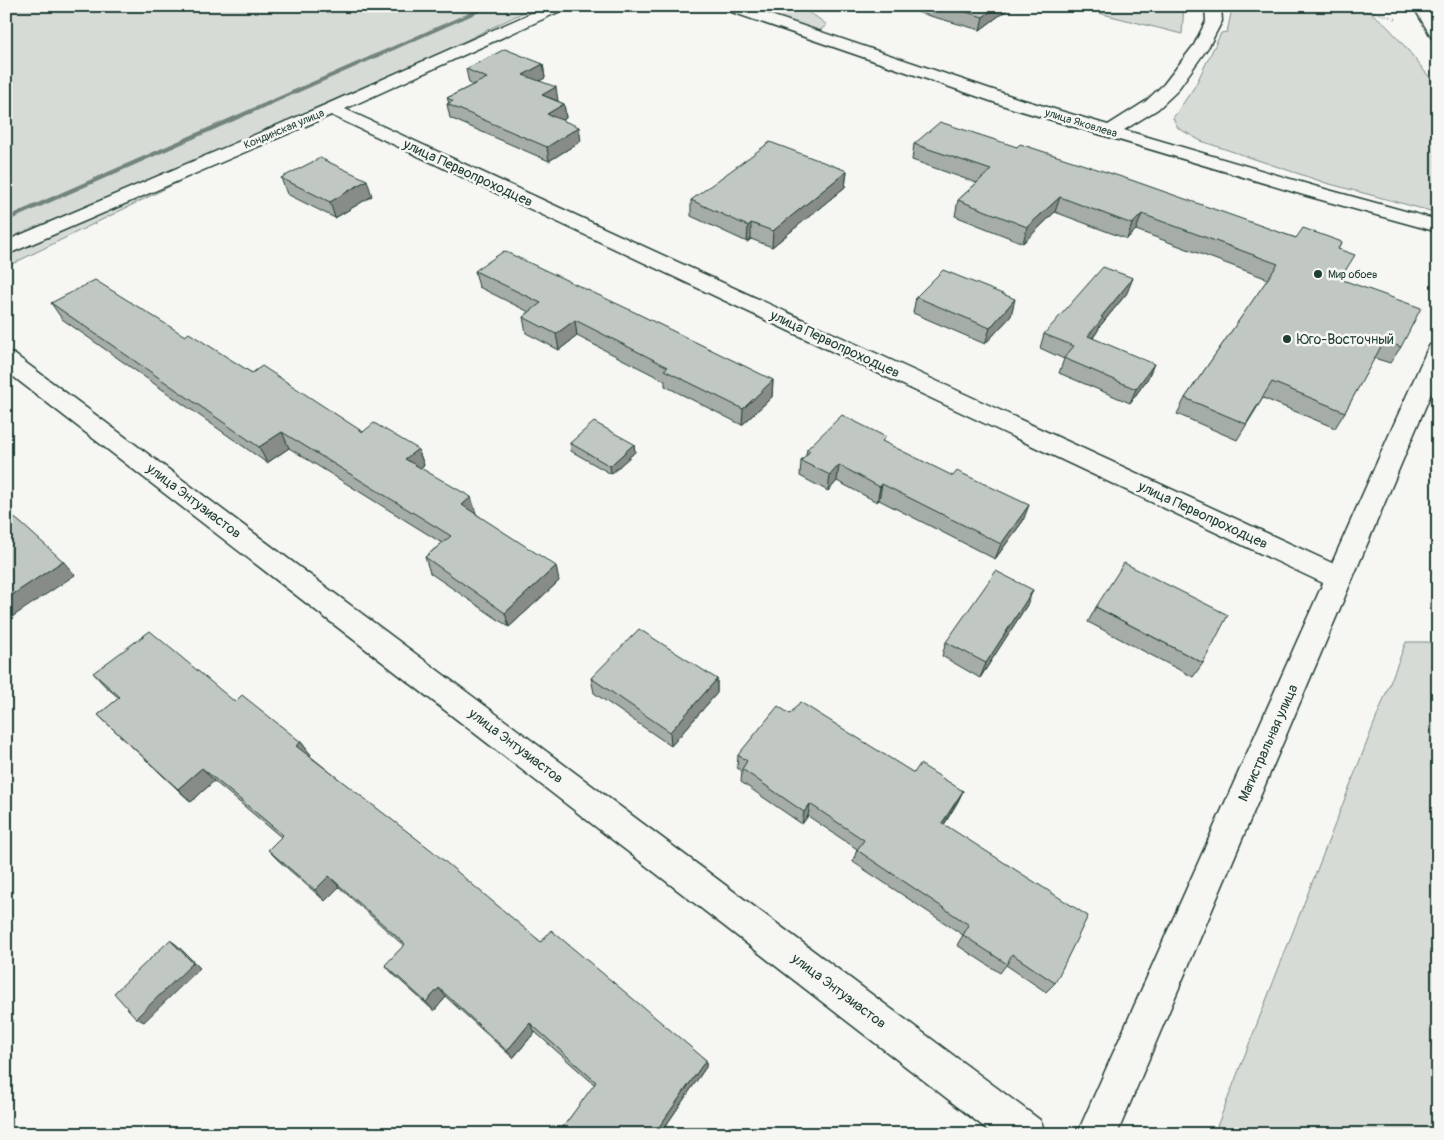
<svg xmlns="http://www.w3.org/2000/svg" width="1444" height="1140" font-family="Pangolin,sans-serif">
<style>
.green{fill:#d6dbd6;stroke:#7a8c85}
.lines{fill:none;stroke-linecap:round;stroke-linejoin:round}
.stream{fill:#72847d;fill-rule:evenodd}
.minor-casing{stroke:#1f3d34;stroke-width:3}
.secondary-casing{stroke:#1f3d34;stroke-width:3}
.path{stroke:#1f3d34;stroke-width:2;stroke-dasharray:0.5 2.5;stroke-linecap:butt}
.minor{fill:#f6f6f2;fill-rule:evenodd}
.secondary{fill:#f6f6f2;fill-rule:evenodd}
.wall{fill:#a6aca8;stroke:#1f3d34}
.shaded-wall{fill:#878c88;stroke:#1f3d34}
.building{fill:#c1c8c3;stroke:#1f3d34}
.poi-dot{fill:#1f3d34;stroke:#f6f6f2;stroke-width:2}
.labels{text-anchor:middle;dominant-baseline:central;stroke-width:5;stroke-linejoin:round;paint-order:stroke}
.far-street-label{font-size:11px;fill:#1f3d34;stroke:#f6f6f2}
.far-poi-label{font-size:11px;fill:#1f3d34;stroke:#f6f6f2;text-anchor:start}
.street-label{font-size:14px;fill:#1f3d34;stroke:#f6f6f2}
.poi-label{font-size:14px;fill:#1f3d34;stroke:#f6f6f2;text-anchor:start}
</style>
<rect width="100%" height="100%" fill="#f6f6f2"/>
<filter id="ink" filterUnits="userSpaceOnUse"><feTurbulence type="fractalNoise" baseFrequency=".02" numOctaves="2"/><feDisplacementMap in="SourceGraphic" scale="10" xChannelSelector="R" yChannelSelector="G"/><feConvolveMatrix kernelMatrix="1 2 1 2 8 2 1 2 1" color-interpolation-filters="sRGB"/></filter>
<g filter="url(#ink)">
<g class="green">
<polygon points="6,6 536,6 6,267"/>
<polygon points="746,6 794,6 815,16 827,25 819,31"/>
<polygon points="1074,6 1184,6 1182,34 1083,9"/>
<path d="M 1230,6 C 1260,6 1350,0 1371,13 C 1391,25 1422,69 1438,88 L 1438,213 L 1326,183 L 1201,141 L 1178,128 L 1173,118 L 1195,86 L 1221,33 L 1227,32 L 1232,9 Z"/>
<polygon points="1406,642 1428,642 1438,646 1438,1134 1214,1134"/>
</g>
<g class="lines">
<polygon class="stream" points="484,6 493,6 6,222 6,217"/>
<g class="minor-casing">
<g id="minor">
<polygon points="547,6 567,6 565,9 345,109 1332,563 1427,350 1430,345 1438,343 1438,377 1117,1134 1077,1134 1323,583 331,115 6,255 6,241 325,105"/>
<polygon points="721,6 744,6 1020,99 1108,125 1146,101 1164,84 1194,45 1206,21 1205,6 1221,6 1222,21 1209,46 1176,92 1158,109 1124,130 1321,188 1438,220 1438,232 1307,196 1008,107 723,9"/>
<polygon points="6,352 14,354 1040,1120 1046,1134 993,1134 6,371"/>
</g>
</g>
<g class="secondary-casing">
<polygon id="secondary" points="1413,6 1428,6 1438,22 1438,40 1432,38"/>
</g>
<polyline class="path" points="1358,6 1396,19"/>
<use href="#minor" class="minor"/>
<use href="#secondary" class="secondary"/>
</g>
<g class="wall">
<polygon points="916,6 1012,6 980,30 916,12"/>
<polygon points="543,64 545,78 539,81 557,101 564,104 566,118 562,120 581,141 549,161 450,118 447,104 449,103 447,98 473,85 469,83 466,69"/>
<polygon points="914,144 1017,147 1296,238 1342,242 1338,249 1340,279 1401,347 1390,363 1374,358 1345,412 1335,428 1263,398 1237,440 1177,414 1185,398 1268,279 1136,230 1127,239 1055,212 1023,243 955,216 958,200 977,183 912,160"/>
<polygon points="847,171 845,187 772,247 751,239 747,242 691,216 691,200"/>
<polygon points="281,178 372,196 335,218 287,194"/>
<polygon points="475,271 773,380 772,397 742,425 665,386 665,381 577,336 559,350 526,333 523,317 529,312 479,287"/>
<polygon points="1127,293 1100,326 1097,332 1093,338 1148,378 1130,403 1059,373 1064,359 1040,348 1044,334"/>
<polygon points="916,297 1011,316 985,344 913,313"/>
<polygon points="51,303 185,336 252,373 363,432 418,449 424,465 420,468 559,581 509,627 430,573 425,557 442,543 289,448 267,463 62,319"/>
<polygon points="570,443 634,444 635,452 611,474 571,451"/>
<polygon points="885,443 1023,521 995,559 879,500 877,502 837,481 828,491 800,476 801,461 806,455 807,449"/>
<polygon points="1027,605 980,678 942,656 946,642"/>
<polygon points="1096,607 1203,663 1193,677 1088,622"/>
<polygon points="93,673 235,702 301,742 311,755 310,756 541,942 706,1060 706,1067 660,1134 569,1134 563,1127 595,1085 535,1032 513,1058 446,997 434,1011 394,975 385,965 404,946 339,887 325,901 279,861 268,850 281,837 214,781 191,802 98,715 119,698 106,687"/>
<polygon points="591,678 717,679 717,693 671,746 594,693"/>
<polygon points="790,714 914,773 963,791 957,803 944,825 1055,983 1046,992 1006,965 1000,973 957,945 963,935 853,862 857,849 808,816 802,824 741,782 742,771 737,768 738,755"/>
</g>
<g class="shaded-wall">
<polygon points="997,6 1012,6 980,30 983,17"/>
<polygon points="543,64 545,78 525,88 523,75"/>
<polygon points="556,87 558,101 542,95"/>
<polygon points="564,104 566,118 549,128 547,114"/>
<polygon points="579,127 581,141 549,161 547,147"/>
<polygon points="847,171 845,187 772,247 773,231"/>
<polygon points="367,180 372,196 335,218 330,202"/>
<polygon points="1060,197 1055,212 1023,243 1027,227"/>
<polygon points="1142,214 1136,230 1127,239 1132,224"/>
<polygon points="751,223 751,239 747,242 748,226"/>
<polygon points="1133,278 1127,293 1100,326 1097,332 1082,351 1088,336 1101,317"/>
<polygon points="1015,299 1011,316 985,344 990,328"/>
<polygon points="575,320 577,336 559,350 556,334"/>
<polygon points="1154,364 1148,378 1130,403 1136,389"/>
<polygon points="773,380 772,397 742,425 743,409"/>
<polygon points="282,432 289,448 267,463 259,447"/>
<polygon points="634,444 635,452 611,474 610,466"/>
<polygon points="418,449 424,465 411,475 405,459"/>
<polygon points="839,465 837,481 828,491 830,475"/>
<polygon points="882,484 879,500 877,502 880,487"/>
<polygon points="471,497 476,513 467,521 462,505"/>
<polygon points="1029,505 1023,521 995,559 1001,544"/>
<polygon points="63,561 75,575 6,621 6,599"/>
<polygon points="556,566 559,581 509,627 505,613"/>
<polygon points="1033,590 1027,605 980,678 986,663"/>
<polygon points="717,679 717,693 671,746 670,732"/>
<polygon points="301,742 311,755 306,759 296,746"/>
<polygon points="202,768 214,781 191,802 178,789"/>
<polygon points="963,791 957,803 937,835 942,823"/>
<polygon points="810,804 808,816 802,824 804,812"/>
<polygon points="329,876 339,887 325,901 315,890"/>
<polygon points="170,940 177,945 200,968 144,1022 136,1018"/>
<polygon points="439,988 446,997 434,1011 426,1002"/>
<polygon points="530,1023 535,1032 513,1058 507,1051"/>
<polygon points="706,1060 706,1067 660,1134 654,1134"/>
</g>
<g class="building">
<polygon points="946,6 997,6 983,17"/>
<polygon points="505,49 543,64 523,75 556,87 542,95 564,104 547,114 579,127 547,147 447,104 453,101 447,98 487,78 466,69"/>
<polygon points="940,122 1017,147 1020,144 1131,180 1296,238 1303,228 1342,242 1338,249 1355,255 1340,279 1421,308 1401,347 1384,341 1345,412 1272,382 1246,424 1185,398 1278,264 1142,214 1132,224 1060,197 1027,227 958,200 991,170 914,144"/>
<polygon points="770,142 847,171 773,231 751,223 748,226 691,200"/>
<polygon points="320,158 367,180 330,202 281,178"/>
<polygon points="504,251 624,307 773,380 743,409 664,370 668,367 575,320 556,334 523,317 541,303 475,271"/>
<polygon points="1103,267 1133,278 1101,317 1103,318 1088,336 1154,364 1136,389 1064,358 1074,346 1044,334"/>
<polygon points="943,270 1015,299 990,328 916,297"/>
<polygon points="95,280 185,336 189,333 252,373 262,366 363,432 374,423 418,449 405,459 471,497 462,505 556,566 505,613 425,557 451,536 282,432 259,447 51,303"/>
<polygon points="842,415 886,437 882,441 953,476 957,471 1029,505 1001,544 882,484 880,487 839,465 830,475 801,461 810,451 807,449"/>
<polygon points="594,422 634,444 610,466 570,443"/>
<polygon points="6,511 22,524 63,561 6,599"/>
<polygon points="1124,563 1228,615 1203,663 1096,607"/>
<polygon points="996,571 1033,590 986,663 946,642"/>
<polygon points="639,629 717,679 670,732 591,678"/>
<polygon points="150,631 235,702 242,695 301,742 296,746 430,849 541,942 551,930 706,1060 654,1134 570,1134 563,1127 596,1082 530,1023 507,1051 439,988 426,1002 385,965 405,944 329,876 315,890 268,850 283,835 202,768 178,789 98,715 120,697 93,673"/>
<polygon points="800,702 914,773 920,764 963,791 942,823 1088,916 1055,983 1012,954 1007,964 963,935 969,925 857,850 864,840 810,804 804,812 742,769 747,761 738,755 778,706 790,714"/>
<polygon points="170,940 193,963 136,1018 114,993"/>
</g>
</g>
<g class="poi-dot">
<circle cx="1318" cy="274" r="5"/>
<circle cx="1287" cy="339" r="5"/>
</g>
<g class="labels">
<g class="far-street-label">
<text transform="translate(1081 123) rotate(17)">улица Яковлева</text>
<text transform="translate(284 129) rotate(-23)">Кондинская улица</text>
</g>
<g class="far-poi-label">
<text x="1328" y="274">Мир обоев</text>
</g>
<g class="street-label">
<text transform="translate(468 173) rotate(25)">улица Первопроходцев</text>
<text transform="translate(835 344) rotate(25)">улица Первопроходцев</text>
<text transform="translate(194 501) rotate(37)">улица Энтузиастов</text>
<text transform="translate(1203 515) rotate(25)">улица Первопроходцев</text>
<text transform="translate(1268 743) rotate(-66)">Магистральная улица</text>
<text transform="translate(516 746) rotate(37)">улица Энтузиастов</text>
<text transform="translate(839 991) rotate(37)">улица Энтузиастов</text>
</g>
<g class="poi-label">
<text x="1297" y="339">Юго-Восточный</text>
</g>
</g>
<rect width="1444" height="1140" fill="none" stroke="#f6f6f2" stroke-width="25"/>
<rect x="12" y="12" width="1419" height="1115" fill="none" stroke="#1f3d34" stroke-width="2" filter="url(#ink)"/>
</svg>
